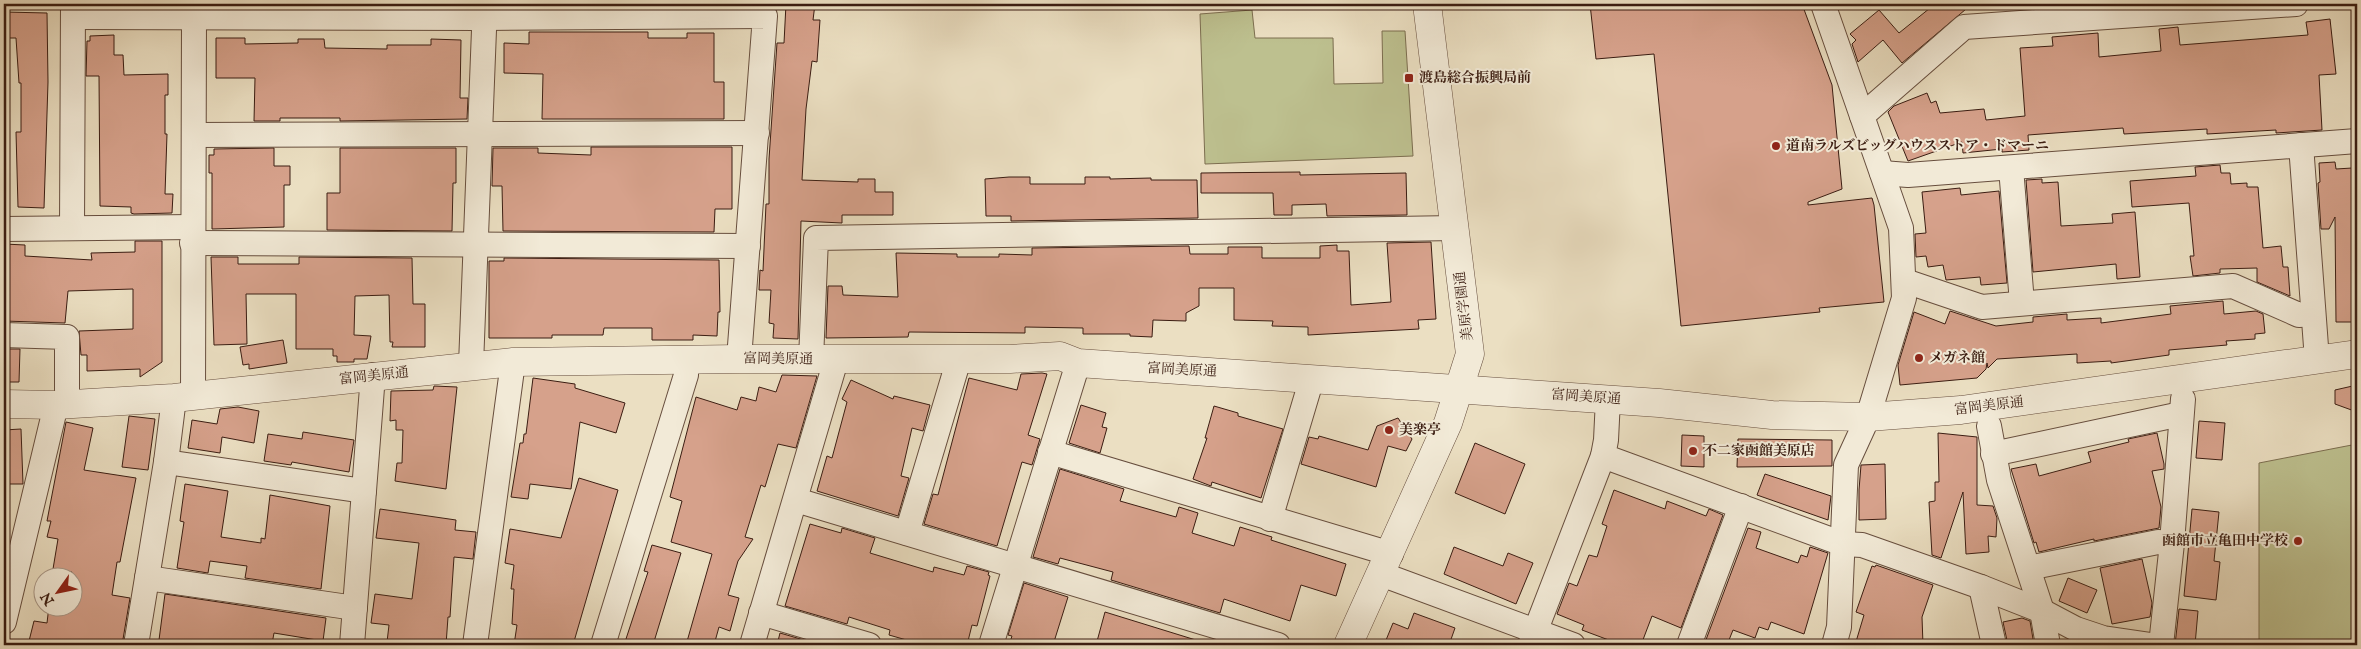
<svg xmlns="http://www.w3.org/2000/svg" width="2361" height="649" font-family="'IM FELL English','Noto Serif JP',serif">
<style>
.green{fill:#bdc08f;stroke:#7c6e50}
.building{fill:#d6a18b;stroke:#3b1d12}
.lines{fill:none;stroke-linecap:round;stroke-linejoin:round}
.minor-casing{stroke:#674e3e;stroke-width:26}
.tertiary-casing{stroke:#674e3e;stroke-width:29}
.minor{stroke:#f2ead7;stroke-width:24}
.tertiary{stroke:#f2ead7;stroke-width:28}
.poi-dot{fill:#8f2418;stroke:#f2ead7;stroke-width:2}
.labels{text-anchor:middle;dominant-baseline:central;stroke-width:4;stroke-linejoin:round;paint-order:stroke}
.poi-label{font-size:14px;font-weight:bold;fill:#3b1d12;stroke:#f2ead7;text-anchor:start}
.street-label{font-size:14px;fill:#3b1d12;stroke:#f2ead7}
</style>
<rect width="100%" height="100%" fill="#ebdfc2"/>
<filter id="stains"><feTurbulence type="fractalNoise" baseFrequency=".004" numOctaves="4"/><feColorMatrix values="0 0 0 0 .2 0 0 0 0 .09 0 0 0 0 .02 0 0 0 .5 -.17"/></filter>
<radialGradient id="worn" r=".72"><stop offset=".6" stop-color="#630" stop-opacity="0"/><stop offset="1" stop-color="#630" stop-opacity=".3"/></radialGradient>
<g class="green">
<polygon points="1252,10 1255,38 1333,38 1334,84 1383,83 1382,31 1405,31 1413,156 1205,164 1200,14"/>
<polygon points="2357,444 2357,645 2259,645 2259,463"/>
</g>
<g class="building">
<polygon points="786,4 815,4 813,20 820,20 817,62 812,61 806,109 802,180 858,182 858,179 875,179 875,192 893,192 893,215 842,215 842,223 801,221 798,339 773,338 774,324 769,323 771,290 759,290 760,270 763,271 766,204 769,204 769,159 777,43 784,43"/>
<polygon points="1590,4 1802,4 1832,85 1842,189 1808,202 1808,205 1872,198 1874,205 1884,302 1819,308 1820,312 1681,326 1654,54 1596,59"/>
<polygon points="1935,4 1972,4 1902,63 1883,40 1858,62 1852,44 1856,40 1850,34 1879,10 1899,33"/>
<polygon points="4,12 47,13 48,82 44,208 18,207 16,132 21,132 21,83 19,83 16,38 4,38"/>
<polygon points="2330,19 2336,74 2319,75 2322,130 2276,133 2276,130 2207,134 2207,129 2124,134 2123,128 2028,135 2029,150 2002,152 2002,149 1963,153 1962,142 1908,161 1888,112 1894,106 1927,93 1931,103 1936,101 1940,113 1984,109 1986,120 2025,116 2020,48 2053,46 2052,37 2098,33 2099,57 2161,51 2159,29 2178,27 2180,45 2308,35 2306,22"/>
<polygon points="529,32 648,32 648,38 687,38 687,33 714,33 714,82 724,82 724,119 542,119 543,74 504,73 504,43 529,44"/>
<polygon points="114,35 114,55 123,55 124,75 168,74 168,95 165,95 165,134 167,134 165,194 173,194 172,213 134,214 131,213 131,207 100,206 99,76 86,76 87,41 90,41 90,36"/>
<polygon points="216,38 245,38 245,44 298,43 298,39 324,39 325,48 387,49 387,45 431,45 431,39 461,40 460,98 468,98 467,119 340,121 340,118 280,118 280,121 254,121 255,78 216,78"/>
<polygon points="591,147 732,147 732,209 715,209 714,232 503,231 502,186 492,186 493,148 538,148 538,153 591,155"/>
<polygon points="274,148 274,166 290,166 290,185 284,185 284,227 212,229 212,173 209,173 209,155 214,155 214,149"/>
<polygon points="340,148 456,148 456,183 453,183 452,231 327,230 327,193 340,193"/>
<polygon points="2335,162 2336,169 2352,168 2353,171 2357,170 2357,322 2336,322 2335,217 2329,229 2321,229 2318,183 2320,182 2319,163"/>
<polygon points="2220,165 2221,173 2230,173 2231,184 2247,183 2247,187 2258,187 2263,248 2281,246 2283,267 2288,267 2290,296 2257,282 2257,268 2220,269 2220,273 2193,276 2190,256 2194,256 2189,203 2132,207 2130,181 2196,176 2195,167"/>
<polygon points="1300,172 1300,175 1406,173 1407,215 1327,216 1326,204 1292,205 1292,215 1274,215 1273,193 1201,193 1201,173"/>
<polygon points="1009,177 1030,177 1030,184 1085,184 1085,177 1110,177 1110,179 1151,178 1151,180 1197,180 1198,218 1011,221 1011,216 986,216 985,179"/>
<polygon points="2042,179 2042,183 2058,182 2061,226 2113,223 2112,214 2135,212 2140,277 2117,279 2116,264 2033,272 2026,180"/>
<polygon points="1960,188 1961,195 1999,191 2007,283 1981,285 1980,277 1946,280 1943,265 1928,267 1926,256 1916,257 1915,234 1926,233 1922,192"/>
<polygon points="135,241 162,241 162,362 140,377 140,369 87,371 87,355 81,355 79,331 133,329 133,289 68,291 65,323 4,321 4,244 25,245 25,256 92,260 91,253 135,252"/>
<polygon points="1431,242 1436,319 1418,320 1419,329 1308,335 1308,327 1272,326 1273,321 1234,320 1234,288 1199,288 1199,306 1186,313 1186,321 1153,320 1152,337 1130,336 1130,334 1083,334 1083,328 1025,327 1025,333 909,332 908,337 826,338 828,286 842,286 843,295 898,297 896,253 957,254 957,257 999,257 999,254 1032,255 1032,248 1189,246 1190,254 1228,254 1228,247 1262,247 1262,258 1320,258 1320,246 1337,245 1337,251 1349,251 1351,305 1391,302 1387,243"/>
<polygon points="211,257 238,257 238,264 299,264 299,257 412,258 413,304 425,304 425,347 392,347 393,342 390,342 389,295 355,296 354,335 371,336 367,359 354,359 354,362 337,362 337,356 333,356 333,349 296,349 296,294 246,294 247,344 214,345"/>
<polygon points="504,258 719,260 720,312 718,312 717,336 693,335 693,340 652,340 652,328 604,328 603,335 552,335 552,338 489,338 489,261 504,261"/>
<polygon points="2223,301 2224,314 2256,311 2263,314 2265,333 2255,334 2255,339 2226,341 2227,345 2169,350 2169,355 2111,363 2111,361 2077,363 2077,354 1997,359 1988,368 1987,363 1986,369 1977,378 1900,385 1898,365 1914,312 1945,324 1950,311 1996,326 2033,322 2033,317 2067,314 2067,320 2101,318 2101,323 2171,314 2170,306"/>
<polygon points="283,340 287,363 249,369 249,364 243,365 240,347"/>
<polygon points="4,349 20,349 19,382 4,382"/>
<polygon points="1042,373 1047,374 1028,435 1040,439 1032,465 1022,462 997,546 924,524 933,494 938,495 969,378 1017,390 1021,374"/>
<polygon points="782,375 817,376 796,448 778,444 765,487 761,485 745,537 753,539 738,561 728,595 739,598 730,631 719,627 714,645 686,645 712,554 671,542 682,501 670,497 696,397 737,410 741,397 756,401 759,387 776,392"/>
<polygon points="533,378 575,384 575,388 625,403 616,433 580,422 571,489 530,484 528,499 511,497 520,443 523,443 524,434 526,434"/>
<polygon points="851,380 893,399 894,396 930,405 923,431 912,428 901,476 909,478 898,516 817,491 827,456 832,458 847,402 842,399"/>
<polygon points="2357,385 2357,412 2335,404 2335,390"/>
<polygon points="434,386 457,387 446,489 395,481 397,463 402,463 403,430 396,430 396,420 390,421 391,391 433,390"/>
<polygon points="1081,405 1106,413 1102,427 1107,428 1100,453 1069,443"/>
<polygon points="1214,406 1238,413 1238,416 1283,429 1261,498 1212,482 1211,486 1193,479 1207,438 1205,438"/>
<polygon points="238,407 259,411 254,443 222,437 220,453 188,448 192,420 217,424 220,409"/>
<polygon points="129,416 155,419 148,470 122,467"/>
<polygon points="1398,418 1412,439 1406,451 1388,446 1376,487 1301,464 1309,437 1318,439 1319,436 1368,450 1377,426"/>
<polygon points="2199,421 2225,423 2222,460 2196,458"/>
<polygon points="66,422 93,428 84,470 136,478 120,562 117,562 112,595 130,598 122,645 28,645 34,621 47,623 49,606 72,606 72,572 53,569 58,539 47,537 51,521 47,521"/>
<polygon points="21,429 23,484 4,484 4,430"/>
<polygon points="303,432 354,440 349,472 292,462 291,465 264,461 268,434 302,439"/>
<polygon points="1938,433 1977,437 1977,505 1993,506 1997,518 1996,537 1988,536 1989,552 1966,554 1963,492 1941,558 1932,555 1929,502 1935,501 1935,482 1939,482"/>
<polygon points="2157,433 2164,464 2164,469 2152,471 2161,507 2159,528 2094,541 2094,539 2039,552 2036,542 2034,543 2011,469 2036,464 2039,476 2091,462 2088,452 2129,442 2128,439"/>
<polygon points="1682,435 1704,436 1704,467 1681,466"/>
<polygon points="1738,439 1832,440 1832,466 1737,467"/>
<polygon points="1475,443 1525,464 1505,514 1455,493"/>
<polygon points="1885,464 1886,519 1859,520 1859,490 1861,465"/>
<polygon points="1060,469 1124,489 1120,501 1176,517 1179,507 1198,513 1192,533 1234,546 1240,527 1272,537 1271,540 1346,564 1336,596 1301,585 1290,621 1224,599 1220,613 1111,580 1113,572 1060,558 1058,564 1033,557"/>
<polygon points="1765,474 1831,496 1828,520 1757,495"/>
<polygon points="579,478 618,490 573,645 514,645 517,625 512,624 514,589 511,589 514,565 505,563 510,529 561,538"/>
<polygon points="185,484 228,491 221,537 261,543 261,538 265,539 270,495 330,506 321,589 245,578 247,566 210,561 208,573 177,568 184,522 180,521"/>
<polygon points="1614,490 1665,509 1667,501 1706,516 1709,509 1723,515 1681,628 1652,616 1641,645 1613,645 1614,642 1582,630 1584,625 1557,614 1569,583 1577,586 1589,555 1597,557 1607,526 1602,524"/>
<polygon points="380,509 456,520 455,530 476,532 473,559 454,557 450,617 448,617 446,645 405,640 404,643 387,642 389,625 371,623 375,594 412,599 419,543 376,538"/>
<polygon points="2192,509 2219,512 2214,561 2220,562 2216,600 2184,596"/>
<polygon points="810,524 841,533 842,528 875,538 870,553 933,572 934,567 964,575 967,566 989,572 988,575 990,576 977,626 972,625 967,645 924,645 889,635 890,630 849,617 847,624 785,606"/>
<polygon points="1748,528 1761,532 1756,548 1798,563 1801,555 1807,557 1810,547 1828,553 1804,634 1771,622 1768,630 1759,627 1755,638 1733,630 1727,645 1704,645"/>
<polygon points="652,545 681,553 653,645 624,645 648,572 644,571"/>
<polygon points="1454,547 1503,566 1508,553 1533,563 1516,604 1444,574"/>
<polygon points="2142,559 2152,603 2150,617 2112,624 2100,568"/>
<polygon points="1876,565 1933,585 1922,617 1923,645 1855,645 1864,615 1856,612 1872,566 1875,567"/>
<polygon points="2068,578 2097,590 2087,613 2059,601"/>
<polygon points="1024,583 1068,597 1053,645 1009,645 1012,636 1008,635"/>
<polygon points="165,594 326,618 323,641 274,633 272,644 246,640 245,645 219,645 192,641 192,644 159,640"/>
<polygon points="2179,609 2198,611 2195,645 2175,645"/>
<polygon points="1105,612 1199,641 1199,645 1096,645"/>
<polygon points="1414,613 1455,628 1449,645 1384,645 1393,623 1408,629"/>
<polygon points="2022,618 2030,621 2034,645 2008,645 2003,622"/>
<polygon points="780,633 821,645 777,645"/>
</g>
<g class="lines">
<g class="minor-casing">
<g id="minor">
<polyline points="1823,4 1901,228 1904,298 1868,417 1846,465 1839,627 1834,645"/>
<polyline points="73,17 484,18 765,16 739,359"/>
<polyline points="1862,116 1964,27 2296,4"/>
<polyline points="194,135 757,133"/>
<polyline points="2301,145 2317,360"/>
<polyline points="2011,168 2022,303"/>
<polyline points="1882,173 1908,175 2357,141"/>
<polyline points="72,228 73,4"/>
<polyline points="4,229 193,227"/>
<polyline points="192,243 748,246"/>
<polyline points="1905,281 1982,307 2233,286 2299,315 2312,314"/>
<polyline points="4,335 67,337 67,390"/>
<polyline points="811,360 816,238 1455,228"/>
<polyline points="471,365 485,4"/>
<polyline points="193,396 194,17"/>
<polyline points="1608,399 1606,440 1603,456 1843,544 1862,545 1981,587 2042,611 2076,629 2103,638 2151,645"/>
<polyline points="1989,426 1999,480 2042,611 2048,645"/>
<polyline points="1050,452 1391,554"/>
<polyline points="1993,454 2181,414"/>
<polyline points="166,462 364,491"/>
<polyline points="796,500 1278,645"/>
<polyline points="1270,519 1312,378"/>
<polyline points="907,533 959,359"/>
<polyline points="2028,568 2158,542 2172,543"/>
<polyline points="1381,574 1573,645"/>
<polyline points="147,578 355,608"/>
<polyline points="1981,587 1994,645"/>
<polyline points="761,613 869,645"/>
<polyline points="4,622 56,405"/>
<polyline points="136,645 166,462 174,398"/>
<polyline points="352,645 373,375"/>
<polyline points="475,645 513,362"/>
<polyline points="603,645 686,375 686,360"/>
<polyline points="752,645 836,360"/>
<polyline points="991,645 1078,363"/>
<polyline points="1530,645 1603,456"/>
<polyline points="1689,645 1741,506"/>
<polyline points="2161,645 2172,543 2183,399"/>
</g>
</g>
<g class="tertiary-casing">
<g id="tertiary">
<polyline points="4,404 56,405 174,398 513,362 739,359 1010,359 1060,356 1078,363 1659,403 1772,415 1868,417 1961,410 2357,354"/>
<polyline points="1348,645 1448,423 1470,354 1427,4"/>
</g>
</g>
<use href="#minor" class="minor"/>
<use href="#tertiary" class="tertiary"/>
</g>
<g class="poi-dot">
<rect x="1404" y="73" width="10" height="10" rx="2.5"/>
<circle cx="1776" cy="146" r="5"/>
<circle cx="1919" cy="358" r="5"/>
<circle cx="1389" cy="430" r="5"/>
<circle cx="1693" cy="451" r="5"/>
<circle cx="2298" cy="541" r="5"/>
</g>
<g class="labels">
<g class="poi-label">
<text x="1419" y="78">渡島総合振興局前</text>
<text x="1786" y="146">道南ラルズビッグハウスストア・ドマーニ</text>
<text x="1929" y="358">メガネ館</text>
<text x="1399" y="430">美楽亭</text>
<text x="1703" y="451">不二家函館美原店</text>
<text x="2288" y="541" text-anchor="end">函館市立亀田中学校</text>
</g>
<g class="street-label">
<text transform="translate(1464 306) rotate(-97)">美原学園通</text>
<text transform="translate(778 359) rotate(1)">富岡美原通</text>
<text transform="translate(1182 370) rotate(3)">富岡美原通</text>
<text transform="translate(374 376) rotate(-6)">富岡美原通</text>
<text transform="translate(1586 397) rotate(4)">富岡美原通</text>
<text transform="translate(1989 406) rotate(-7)">富岡美原通</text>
</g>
</g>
<rect width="2361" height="649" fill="none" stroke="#ebdfc2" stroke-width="20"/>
<rect x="5" y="5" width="2351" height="639" fill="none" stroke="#3b1d12" stroke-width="2.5"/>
<rect x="10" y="10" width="2341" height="629" fill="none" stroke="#3b1d12"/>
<g transform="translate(58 592) rotate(237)"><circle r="24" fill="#f2ead7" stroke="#a99888"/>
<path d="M0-4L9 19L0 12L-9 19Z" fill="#8f2418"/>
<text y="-8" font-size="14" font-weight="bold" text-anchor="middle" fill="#3b1d12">N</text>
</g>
<rect width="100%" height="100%" filter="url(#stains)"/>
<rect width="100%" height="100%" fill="url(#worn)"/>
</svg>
